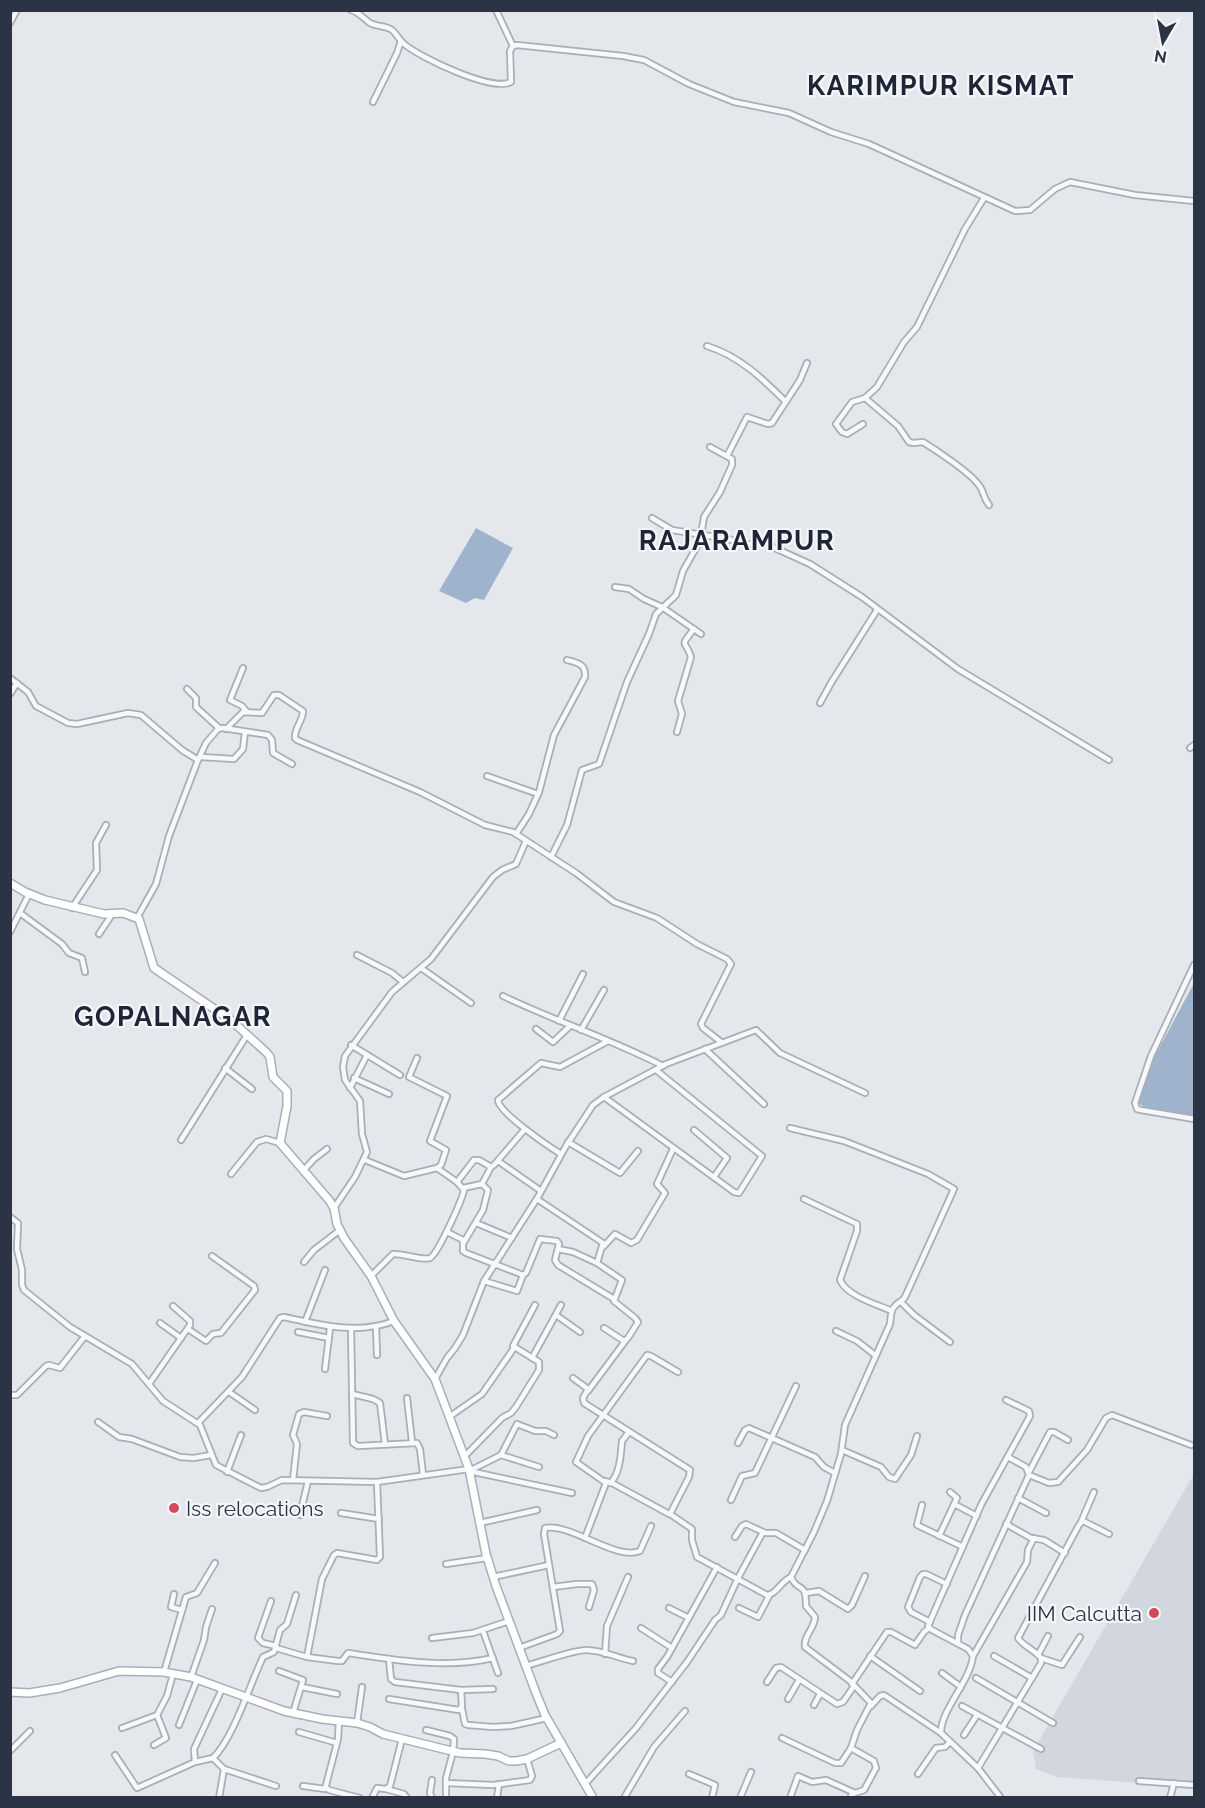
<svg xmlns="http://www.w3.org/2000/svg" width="1205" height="1808" font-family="Raleway,sans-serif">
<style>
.built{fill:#d2d6de}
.water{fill:#9fb4cc}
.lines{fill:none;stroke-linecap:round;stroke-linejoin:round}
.street-casing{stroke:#a9aeb7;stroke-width:8}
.secondary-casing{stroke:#a9aeb7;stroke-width:10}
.street{stroke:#f7f8fa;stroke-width:4.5}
.secondary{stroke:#fff;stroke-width:7}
.poi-dot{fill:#d1495b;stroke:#f4f6f9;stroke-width:2}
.labels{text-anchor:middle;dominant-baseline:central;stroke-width:4.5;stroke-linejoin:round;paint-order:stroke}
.poi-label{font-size:21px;fill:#2b3445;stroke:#f4f6f9;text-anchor:start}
.district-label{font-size:27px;font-weight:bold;letter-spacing:1.5px;fill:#1d2536;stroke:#f4f6f9}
</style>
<rect width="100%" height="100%" fill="#e4e7ec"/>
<polygon class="built" points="1194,1474 1194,1787 1057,1777 1036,1769 1033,1751"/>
<g class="water">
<polygon points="476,528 513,548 484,600 475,598 466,603 439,591"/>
<polygon points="1194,983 1194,1117 1151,1111 1138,1103 1147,1071"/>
</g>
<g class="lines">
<g class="street-casing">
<g id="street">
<path d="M 351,10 C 360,13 363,18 370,23 C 377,27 385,25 392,30 C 397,34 399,40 404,44 C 421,58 492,92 511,82 L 510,51 L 513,46 L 517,45 L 623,56 L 644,60 L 689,84 L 734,102 L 789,113 L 831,132 L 869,144 L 1015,211 L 1030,210 L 1055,189 L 1070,182 L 1135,195 L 1194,201"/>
<polyline points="496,10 513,46"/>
<polyline points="10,23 17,10"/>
<polyline points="373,102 397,53 401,41"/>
<path d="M 707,346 C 739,356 762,378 785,401"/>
<path d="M 865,398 L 898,426 L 909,442 L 913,443 L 923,442 C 936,450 969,472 978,484 C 984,490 982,496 989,505"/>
<polyline points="863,424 847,434 842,432 836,424 852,402 865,398 877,387 904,342 917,327 965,229 984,198"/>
<polyline points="727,456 747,417 768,424 772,423 800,380 807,363"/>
<polyline points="652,518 672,530 728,539 748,544 766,544 810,564 862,597 958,669 1109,760"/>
<polyline points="615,587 629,589 644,599 662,607 701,634"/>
<polyline points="243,668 230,700 242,706 246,711"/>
<polyline points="10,678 28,692 36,706 68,723 77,724 128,713 141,715 182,750 198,760 169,836 156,884 137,918"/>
<polyline points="187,689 196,698 196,707 219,728"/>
<polyline points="10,694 17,683"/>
<polyline points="820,703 831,683 877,610"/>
<path d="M 226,729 L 243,712 L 262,713 L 274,695 L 279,695 L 303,711 C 303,721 294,728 295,738 L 297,740 L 420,792 L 485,825 L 513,832 L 576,873 L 614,902 L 657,918 L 697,944 L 727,959 L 731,964 L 701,1024 L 703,1028 L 721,1042"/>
<path d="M 677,732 L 682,714 L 678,701 L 691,657 C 686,639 678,649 694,629"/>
<polyline points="1190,748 1194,745"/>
<polyline points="201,757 234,759 243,749 245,732"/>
<polyline points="198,760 206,743 218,729 223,728 268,735 272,740 273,753 292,764"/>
<polyline points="487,776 538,794"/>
<path d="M 516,834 L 529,814 L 539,792 L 554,735 L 585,677 C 586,664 578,663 567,660"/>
<polyline points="551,857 567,825 582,770 599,764 627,682 649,634 656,614 676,595 683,571 700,541 704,517 720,492 732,465 732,459 710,447"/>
<polyline points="72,908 97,870 96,843 106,825"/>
<polyline points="20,913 62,944 69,953 82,958 85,972"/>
<polyline points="10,932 29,894"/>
<polyline points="99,934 113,913"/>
<polyline points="357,955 392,973 403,982"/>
<polyline points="1194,965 1151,1056 1135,1103 1137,1109 1141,1110 1194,1119"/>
<polyline points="421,968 471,1003"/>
<path d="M 503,996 C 555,1021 611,1039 663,1066"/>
<polyline points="559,1021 583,974"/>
<polyline points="536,1029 553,1042 570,1026"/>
<polyline points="581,1030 604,990"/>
<polyline points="351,1045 400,1075"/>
<polyline points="705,1049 764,1104"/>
<polyline points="225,1068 252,1089"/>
<polyline points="354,1078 389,1094"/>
<polyline points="350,1088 367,1055"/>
<polyline points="604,1097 734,1192 739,1193 762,1156 656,1070"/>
<path d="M 790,1128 L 844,1141 L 928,1174 L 954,1189 L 905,1297 C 902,1302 899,1301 895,1306 C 890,1310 891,1318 890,1324 L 845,1425 L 841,1454 L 827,1501 L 814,1532 L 791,1577 C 798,1594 806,1579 806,1606 L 815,1617 C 815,1628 803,1636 805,1647 L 850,1681 L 871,1703 L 857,1730 L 851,1748 L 874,1761 L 876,1768 L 864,1790 L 852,1794 L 850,1798"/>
<polyline points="694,1130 727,1158 714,1177"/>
<polyline points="181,1140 247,1035"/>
<polyline points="568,1142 620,1173 638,1151"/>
<path d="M 561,1154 C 548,1146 498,1112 498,1100 L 541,1063 L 560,1067 L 608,1041"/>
<polyline points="365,1160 404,1176 437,1168 441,1165 446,1150 430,1141 447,1096 409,1077 417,1058"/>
<polyline points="498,1161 541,1191"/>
<polyline points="303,1171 314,1159 327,1149"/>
<polyline points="231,1174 257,1142 266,1139 280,1143"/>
<polyline points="457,1182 474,1160 479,1160 491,1167 494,1165 525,1129"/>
<polyline points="463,1188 482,1184 491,1167"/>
<polyline points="537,1199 603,1243 597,1263 622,1280 614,1301 635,1318 638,1322 628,1338 624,1341 604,1328"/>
<path d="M 804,1199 L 857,1224 L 857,1231 L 840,1280 C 847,1296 876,1304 892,1311"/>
<polyline points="334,1208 355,1177 367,1152 362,1134 360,1101 345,1080 343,1067 345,1056 392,992 431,959 493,877 502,870 516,864 526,841"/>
<polyline points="10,1217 18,1223 17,1249 22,1270 22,1285 24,1290 70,1327 132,1364 163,1401 200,1425 216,1465 261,1488 267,1487 282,1480 377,1482 469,1469"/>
<polyline points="476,1223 512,1238"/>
<polyline points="447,1232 463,1240 463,1251 466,1253 523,1275 526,1273 540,1239 557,1241 559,1244 555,1260 558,1265 614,1299"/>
<polyline points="464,1242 483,1210 488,1190 482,1184"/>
<polyline points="604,1246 615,1234 631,1243 637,1240 665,1193 657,1184 673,1149"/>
<polyline points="558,1249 573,1252 597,1263"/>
<polyline points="304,1262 314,1250 340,1230"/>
<path d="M 371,1276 L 393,1254 C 401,1253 424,1261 430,1258 C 438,1254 462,1200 464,1190 L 457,1182 L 437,1168"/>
<polyline points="484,1281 517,1291 523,1275"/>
<polyline points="901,1302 914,1315 950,1342"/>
<polyline points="556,1315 580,1332"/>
<polyline points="305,1322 325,1270"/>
<polyline points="160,1323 181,1338"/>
<polyline points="376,1326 377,1355"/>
<polyline points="351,1328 353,1443 358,1446 417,1443 420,1449 423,1474"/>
<polyline points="188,1329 206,1341 213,1334 221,1333 255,1290 254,1286 212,1256"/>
<polyline points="836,1331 857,1341 875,1355"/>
<polyline points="298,1332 329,1338"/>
<polyline points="532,1358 561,1305"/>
<polyline points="325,1369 330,1328"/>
<path d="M 573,1378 L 588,1389 L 583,1398 L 584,1403 L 690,1470 L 689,1477 L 670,1514 L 692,1529 L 692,1540 L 697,1557 L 767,1595 C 776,1595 780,1582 791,1577"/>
<polyline points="435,1379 447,1358 455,1348 463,1335 484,1281 538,1197 566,1146 593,1105 604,1097 666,1064 756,1030 780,1053 865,1093"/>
<polyline points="149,1384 190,1325 190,1321 173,1306"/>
<polyline points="588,1391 626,1340"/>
<polyline points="229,1392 255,1410"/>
<polyline points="352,1394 373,1399 380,1403 385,1444"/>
<polyline points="10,1395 17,1395 46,1366 49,1365 60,1368 85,1336"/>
<polyline points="407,1398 412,1442"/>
<polyline points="449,1417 482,1394 514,1348"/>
<polyline points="98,1422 119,1437 132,1439 180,1457 194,1458 211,1455"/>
<path d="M 198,1423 L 242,1377 L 280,1318 L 284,1317 C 320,1325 358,1335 394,1321"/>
<polyline points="738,1443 745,1430 749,1428 815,1457 824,1467 835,1473"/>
<polyline points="842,1450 881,1467 889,1477 895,1479 911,1455 917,1436"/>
<polyline points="501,1455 517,1424 535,1431 546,1431 554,1435"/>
<polyline points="464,1457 502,1418 511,1413 516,1407 539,1370 539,1362 513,1346 535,1305"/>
<polyline points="469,1471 572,1493"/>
<polyline points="469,1471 501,1455 539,1467"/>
<polyline points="227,1472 241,1435"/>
<polyline points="1029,1472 1050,1432 1054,1432 1068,1440"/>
<polyline points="1029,1475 1049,1483 1058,1482 1087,1450 1106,1418 1112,1415 1191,1445"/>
<polyline points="293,1480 297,1444 293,1435 299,1414 304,1412 327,1416"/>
<polyline points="605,1481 612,1483 669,1514"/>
<path d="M 610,1483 C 620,1475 621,1453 622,1441 L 629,1432"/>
<polyline points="1018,1498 1046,1513"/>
<polyline points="731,1500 742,1476 755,1473 796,1386"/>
<polyline points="954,1504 977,1516"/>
<polyline points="922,1505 917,1525 963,1547"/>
<polyline points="341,1513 379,1519"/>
<polyline points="300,1515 308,1481"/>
<polyline points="1081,1522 1094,1492"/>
<polyline points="480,1523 537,1510"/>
<polyline points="1006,1524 1031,1538 1044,1540 1065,1553"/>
<polyline points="939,1536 957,1498 950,1492"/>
<polyline points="735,1537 742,1526 746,1524 765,1533 776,1533 805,1550"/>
<polyline points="585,1538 606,1483 576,1462 588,1436 647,1355 651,1356 678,1372"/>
<polyline points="446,1564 487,1558"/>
<polyline points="493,1577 549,1565"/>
<polyline points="553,1587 577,1584 592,1584 594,1590 589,1607"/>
<polyline points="806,1593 819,1591 848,1609 852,1605 865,1576"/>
<polyline points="174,1594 171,1607 182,1610"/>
<polyline points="271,1601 258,1638 263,1643 276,1646"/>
<polyline points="669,1608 689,1618"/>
<polyline points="739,1608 758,1617 769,1596"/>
<polyline points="930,1622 911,1612 908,1607 920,1577 923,1574 926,1574 947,1584"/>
<polyline points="641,1628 672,1648"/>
<polyline points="483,1631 498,1673"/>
<polyline points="432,1638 473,1633 509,1621"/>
<polyline points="958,1643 958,1635 965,1615 1029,1475 1026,1467 1008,1457"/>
<path d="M 276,1648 L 307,1657 L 338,1661 L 342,1661 L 348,1653 C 395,1660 446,1669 493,1658"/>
<path d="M 519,1648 L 557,1634 L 560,1631 L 544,1534 L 545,1528 C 571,1523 616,1561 640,1551 L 651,1526"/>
<polyline points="605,1654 607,1626 628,1577"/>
<polyline points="1038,1655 1048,1636"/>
<polyline points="870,1656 920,1691"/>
<polyline points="973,1656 1027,1562 1028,1550 1034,1538"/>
<polyline points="994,1656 1032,1678"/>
<polyline points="307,1657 322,1579 334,1555 337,1553 377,1560 380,1557 377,1482"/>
<polyline points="1041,1658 1062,1665 1080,1637"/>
<polyline points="389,1659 391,1679 395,1682 461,1690 493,1689"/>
<path d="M 525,1666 C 541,1662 573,1650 586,1650 C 602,1650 618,1658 633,1661"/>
<polyline points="279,1671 303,1680 293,1713"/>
<polyline points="164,1672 186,1597 197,1593 215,1563"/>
<polyline points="942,1673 961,1687"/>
<polyline points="191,1677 204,1640 206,1627 212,1609"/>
<polyline points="976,1678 1053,1723"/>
<polyline points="672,1682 658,1673 658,1669 667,1657 717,1567"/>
<polyline points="767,1682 776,1668 781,1667 837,1704 843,1702 854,1686"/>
<polyline points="852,1684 887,1632 891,1632 915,1645 924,1632 929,1628"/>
<polyline points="302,1687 337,1694"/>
<polyline points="389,1699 459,1710 462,1706 461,1690"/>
<polyline points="788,1699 799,1680"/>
<polyline points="814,1705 820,1694"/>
<polyline points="871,1706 880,1696 884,1695 941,1733"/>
<polyline points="962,1706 1041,1749"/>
<polyline points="462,1709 465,1724 468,1725 493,1727 511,1726 547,1718"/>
<polyline points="357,1723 362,1687"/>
<polyline points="179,1725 197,1680"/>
<polyline points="122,1728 157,1715 167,1696 173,1674"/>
<polyline points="426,1730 450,1736 454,1739 453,1752 446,1778 446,1798"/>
<polyline points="299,1732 337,1743"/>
<polyline points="964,1735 977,1715"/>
<polyline points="782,1738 835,1763 841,1763 851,1748"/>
<polyline points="154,1745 166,1738 157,1715"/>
<polyline points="10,1751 30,1731"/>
<path d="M 115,1755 L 137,1788 L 195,1762 L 213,1758 C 233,1739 250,1684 263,1657 L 274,1652 L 280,1630 L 287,1624 L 296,1595"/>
<polyline points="213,1758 224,1769 219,1798"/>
<polyline points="195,1762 194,1749 222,1689"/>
<path d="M 978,1768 L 1041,1663 L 1041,1658 C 1035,1650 1023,1646 1018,1638 L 1079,1525 L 1083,1521 L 1109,1534"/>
<polyline points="224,1769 276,1786"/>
<polyline points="689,1774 715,1785 712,1798"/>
<polyline points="918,1774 936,1748 945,1747 950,1742"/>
<polyline points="432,1780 430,1793 432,1798"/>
<polyline points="1139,1781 1194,1785"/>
<polyline points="446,1783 493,1785 530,1780 532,1776 527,1759"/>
<polyline points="585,1784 636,1728 687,1662 715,1620 721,1615 738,1578 763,1532"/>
<polyline points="303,1786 325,1789 338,1739 339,1721"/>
<polyline points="326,1787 329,1790 360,1798"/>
<polyline points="386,1789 404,1794 407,1798"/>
<polyline points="372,1798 377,1788 386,1789 390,1786 402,1739"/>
<polyline points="497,1798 499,1784"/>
<polyline points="624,1798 654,1747 685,1711"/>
<polyline points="740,1798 751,1772"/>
<polyline points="790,1798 798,1776 812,1782 826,1780 855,1793"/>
<path d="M 1001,1798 L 978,1768 L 941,1733 C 940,1711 970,1682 973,1656 L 968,1649 L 932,1630 L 928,1626 L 981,1505 L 1030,1416 L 1029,1411 L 1006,1400"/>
<polyline points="1170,1798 1174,1783"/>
</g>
</g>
<g class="secondary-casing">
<g id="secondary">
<polyline points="10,883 25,892 45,900 104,914 123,913 139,919 154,968 232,1021 267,1053 270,1057 273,1077 287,1091 287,1106 280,1143 329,1200 334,1208 337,1224 344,1238 371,1276 394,1321 435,1379 469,1469 486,1554 496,1586 536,1693 545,1715 593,1798"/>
<polyline points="10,1692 29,1693 60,1688 119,1671 164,1672 191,1677 284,1711 322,1719 357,1723 370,1727 383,1734 460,1753 485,1754 498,1756 509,1761 516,1761 527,1759 561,1743"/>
</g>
</g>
<use href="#street" class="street"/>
<use href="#secondary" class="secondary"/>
</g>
<g class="poi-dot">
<circle cx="174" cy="1508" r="6"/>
<circle cx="1154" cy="1613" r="6"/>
</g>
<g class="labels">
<g class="poi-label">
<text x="186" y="1508">Iss relocations</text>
<text x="1142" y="1613" text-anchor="end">IIM Calcutta</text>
</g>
<g class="district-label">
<text x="941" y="85">KARIMPUR KISMAT</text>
<text x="737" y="540">RAJARAMPUR</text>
<text x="173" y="1016">GOPALNAGAR</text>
</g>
</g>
<rect width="1205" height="1808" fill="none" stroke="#2b3445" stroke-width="24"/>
<g transform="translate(1163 42) rotate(190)" stroke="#f4f6f9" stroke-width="4.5" paint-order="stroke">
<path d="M0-4.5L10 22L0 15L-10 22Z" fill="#2b3445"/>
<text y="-9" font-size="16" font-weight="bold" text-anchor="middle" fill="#2b3445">N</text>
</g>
</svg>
